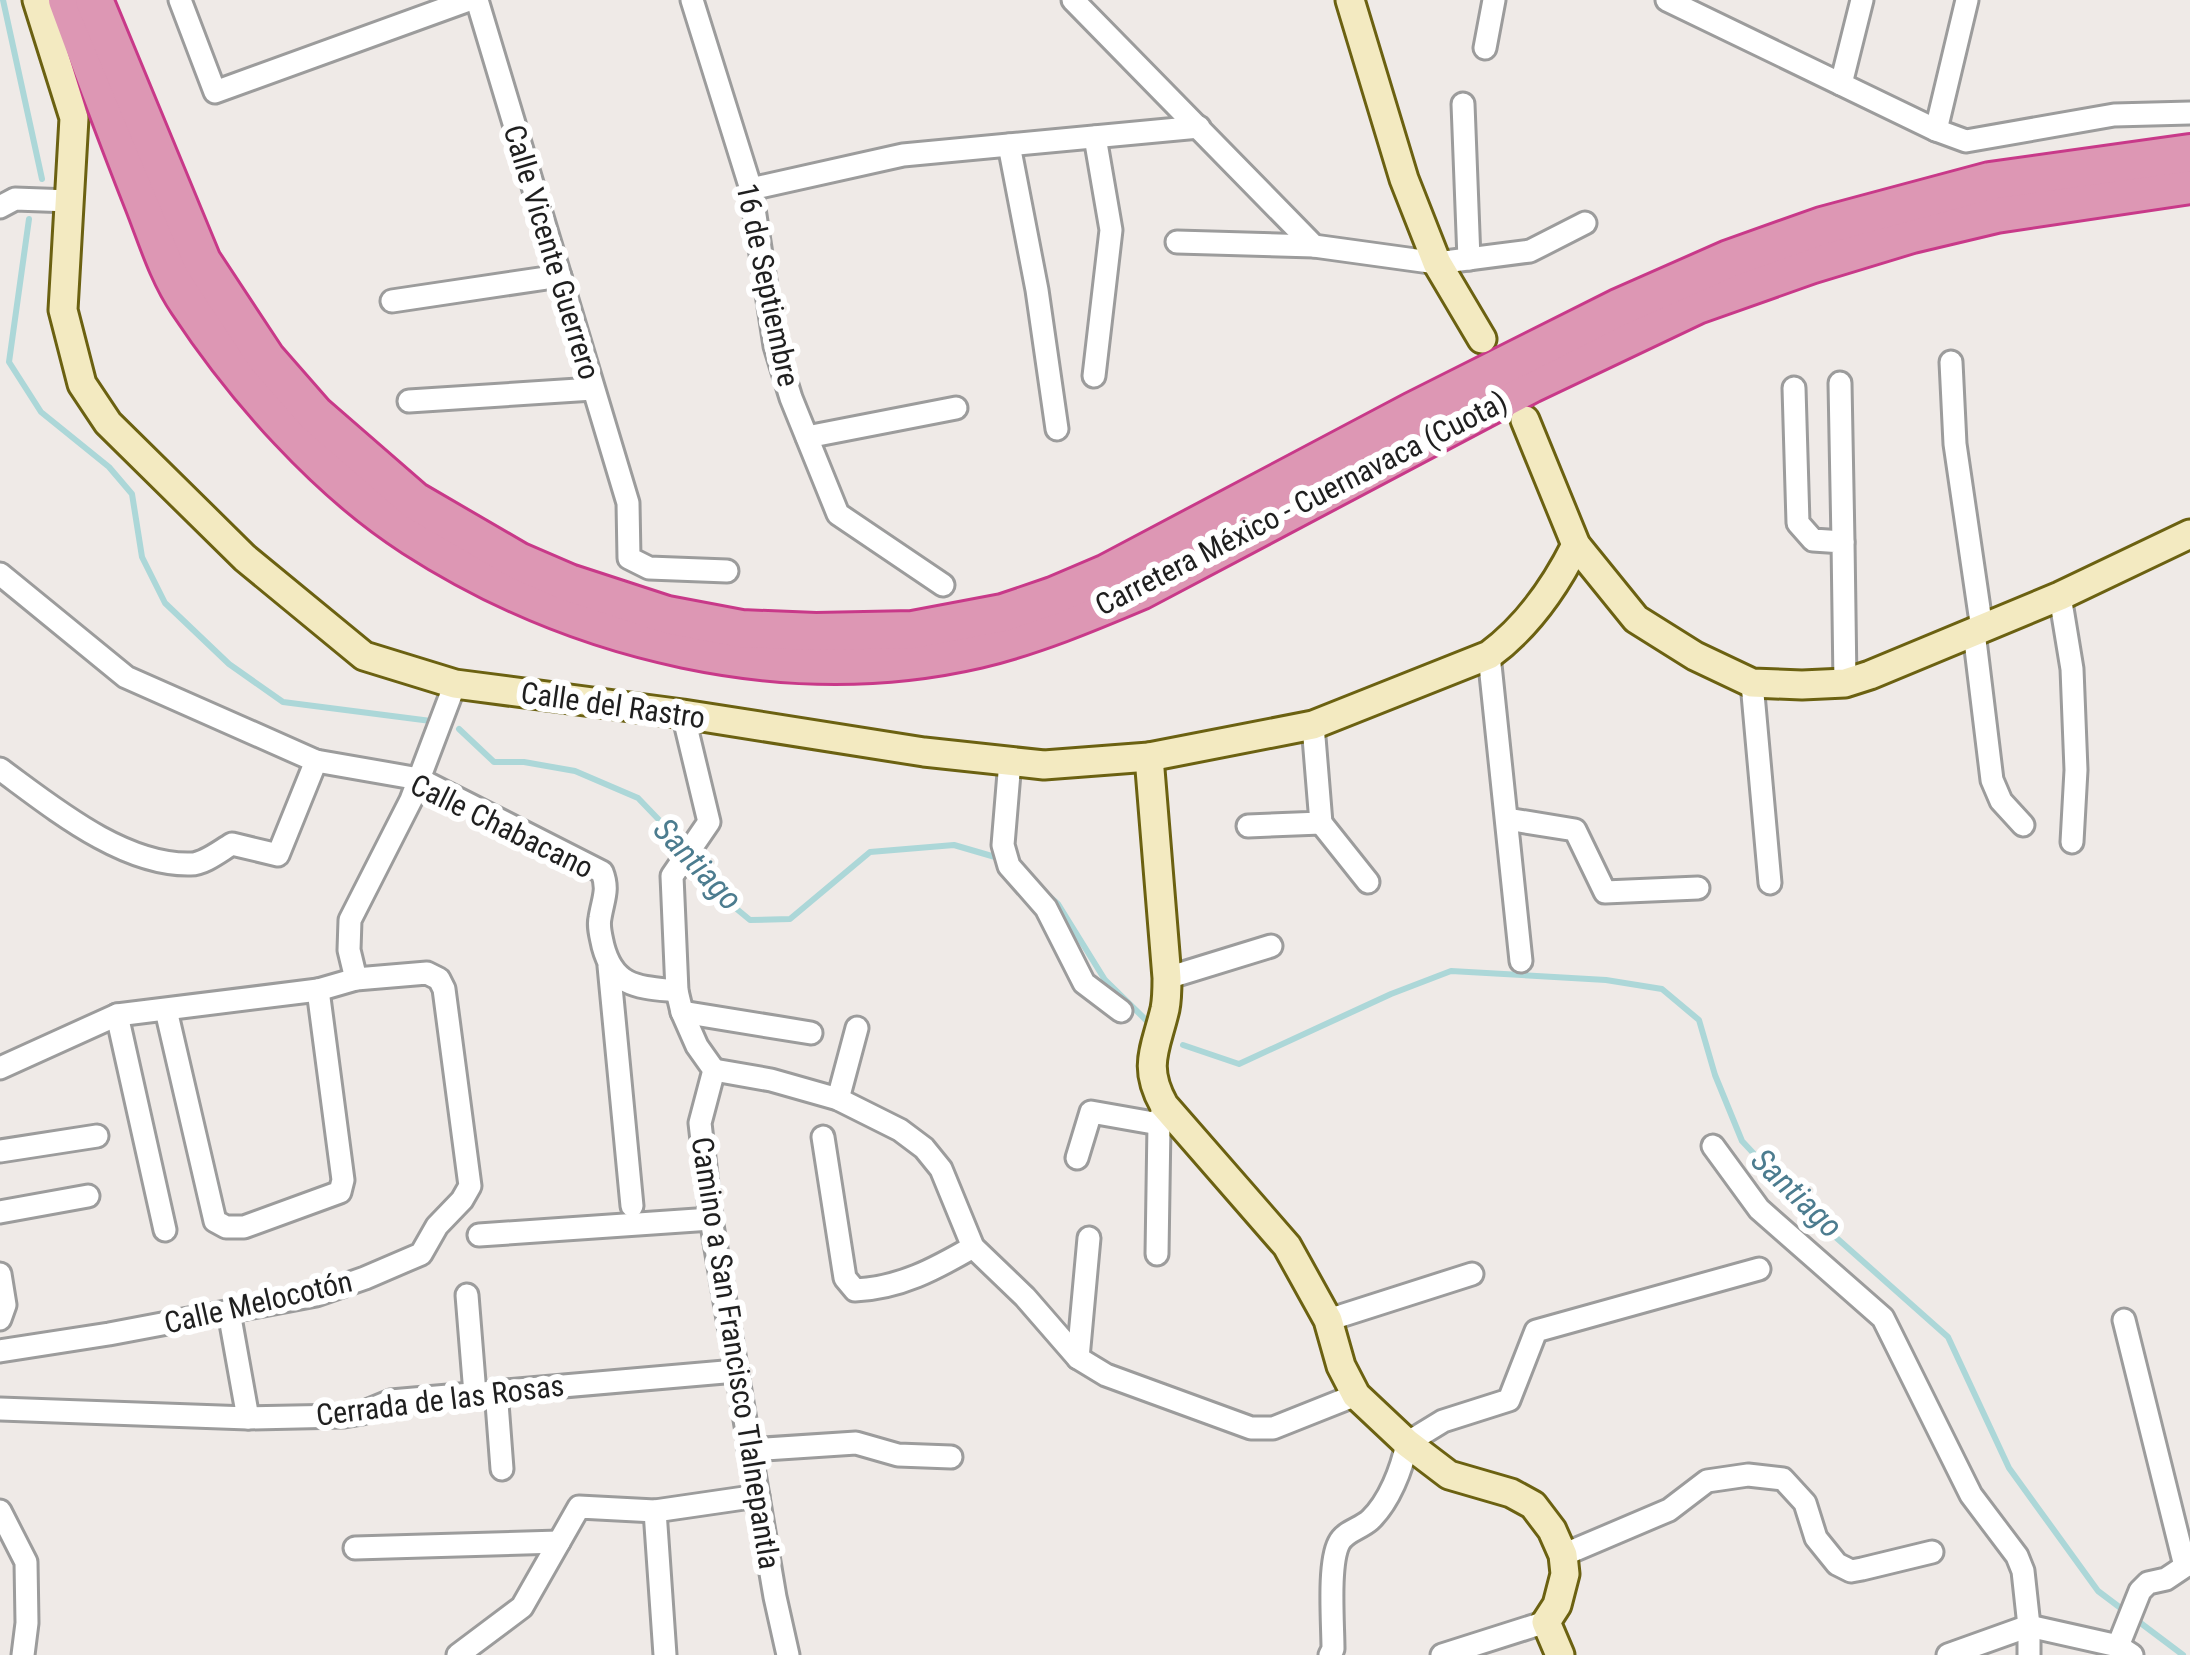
<svg xmlns="http://www.w3.org/2000/svg" width="2190" height="1655" font-family="'Roboto Condensed',sans-serif">
<style>
.lines{fill:none;stroke-linecap:round;stroke-linejoin:round}
.stream{stroke:#acd7d8;stroke-width:6}
.minor-casing{stroke:#9c9c9c;stroke-width:27}
.secondary-casing{stroke:#6b6111;stroke-width:33}
.motorway-casing{stroke:#c83989;stroke-width:42}
.minor{stroke:#fff;stroke-width:21}
.secondary{stroke:#f3eac1;stroke-width:27}
.motorway{stroke:#dd97b4;stroke-width:36}
.labels{text-anchor:middle;dominant-baseline:central;stroke-width:12;stroke-linejoin:round;paint-order:stroke}
.street-label{font-size:30px;fill:#1f1f1f;stroke:#fff}
.water-label{font-size:33px;font-style:italic;fill:#4c7c8f;stroke:#fff}
</style>
<rect width="100%" height="100%" fill="#efeae7"/>
<g class="lines">
<g class="stream">
<polyline points="3,0 42,179"/>
<polyline points="29,219 9,362 41,412 109,467 132,494 142,557 165,603 229,664 283,702 431,721"/>
<polyline points="459,729 494,762 524,762 575,771 638,798 685,847"/>
<polyline points="693,858 715,891 750,920 790,919 870,852 954,845 1002,859"/>
<polyline points="1050,897 1058,904 1105,980 1147,1021"/>
<polyline points="1183,1045 1239,1064 1391,994 1451,971 1606,980 1662,989 1699,1020 1715,1075 1742,1141 1813,1217 1948,1337 2009,1468 2098,1591 2183,1655"/>
</g>
<g class="minor-casing">
<g id="minor">
<polyline points="180,0 215,92 469,0"/>
<polyline points="477,0 628,503 629,558 649,568 727,571"/>
<polyline points="692,0 751,189 775,346 791,398 838,514 943,585"/>
<polyline points="1073,0 1314,246 1437,263 1530,251 1585,223"/>
<polyline points="1667,0 1936,130 1966,141 2114,115 2190,113"/>
<polyline points="1485,48 1494,0"/>
<polyline points="1841,84 1862,0"/>
<polyline points="1463,104 1469,259"/>
<polyline points="1936,130 1967,0"/>
<polyline points="1009,145 1037,290 1057,429"/>
<polyline points="751,189 903,155 1199,127"/>
<polyline points="0,207 15,199 70,201"/>
<polyline points="1177,242 1314,246"/>
<polyline points="392,301 560,276"/>
<polyline points="1951,362 1955,444 1982,629"/>
<polyline points="1094,376 1111,230 1095,137"/>
<polyline points="1840,383 1843,542"/>
<polyline points="1794,388 1798,523 1813,540 1843,542 1845,683"/>
<polyline points="409,401 593,389"/>
<polyline points="807,437 956,408"/>
<path d="M 0,574 L 126,677 L 316,761 L 419,779 L 602,872 C 609,890 603,899 600,918 C 598,927 601,936 603,946 C 614,988 639,987 677,991"/>
<polyline points="2060,596 2072,669 2076,770 2072,842"/>
<polyline points="1974,632 1992,780 2001,801 2023,825"/>
<polyline points="1489,655 1521,961"/>
<polyline points="1752,683 1770,883"/>
<polyline points="683,714 709,822 672,876 677,991 682,1012 697,1046 714,1070 700,1123 711,1219 775,1597 788,1655"/>
<polyline points="1010,761 1003,845 1009,866 1046,908 1084,983 1121,1011"/>
<path d="M 0,769 C 52,807 123,866 191,864 C 204,864 220,851 232,844 L 278,855 L 316,761"/>
<polyline points="1507,819 1575,830 1605,892 1698,888"/>
<polyline points="1321,823 1368,882"/>
<polyline points="1248,826 1321,823 1313,725"/>
<polyline points="609,966 632,1206"/>
<polyline points="1167,978 1271,946"/>
<polyline points="356,979 349,950 350,920 411,800 455,684"/>
<polyline points="166,1010 215,1221 226,1227 244,1227 340,1192 343,1180 318,990"/>
<polyline points="682,1012 811,1033"/>
<polyline points="117,1015 165,1230"/>
<polyline points="0,1068 117,1015 318,990 356,979 427,973 439,979 444,989 470,1186 462,1200 437,1226 421,1254 365,1278 316,1295 109,1334 0,1351"/>
<polyline points="714,1070 771,1080 838,1099 900,1130 924,1148 941,1169 973,1247 1025,1297 1078,1358 1106,1375 1251,1428 1273,1428 1356,1395"/>
<polyline points="838,1099 857,1028"/>
<path d="M 823,1137 L 845,1278 L 855,1290 C 900,1288 935,1269 973,1247"/>
<polyline points="1713,1146 1759,1209 1883,1318 1971,1495 2017,1556 2023,1571 2029,1626 2029,1655"/>
<polyline points="0,1151 97,1136"/>
<polyline points="1077,1158 1091,1112 1159,1124"/>
<polyline points="0,1212 88,1196"/>
<polyline points="479,1235 711,1219"/>
<polyline points="1157,1254 1159,1124 1164,1105"/>
<polyline points="0,1274 5,1305 0,1319"/>
<polyline points="467,1295 475,1394"/>
<polyline points="229,1312 248,1418"/>
<polyline points="1328,1320 1472,1274"/>
<polyline points="2124,1320 2185,1566"/>
<polyline points="1078,1358 1089,1238"/>
<polyline points="496,1390 502,1469"/>
<polyline points="0,1409 248,1418 344,1416 362,1413 391,1401 736,1371"/>
<polyline points="749,1450 856,1443 898,1455 951,1457"/>
<polyline points="0,1511 26,1562 27,1623 23,1655"/>
<polyline points="655,1511 665,1655"/>
<polyline points="355,1548 559,1542"/>
<polyline points="1563,1555 1669,1510 1707,1481 1748,1475 1783,1479 1805,1503 1816,1538 1837,1564 1851,1571 1862,1569 1932,1552"/>
<polyline points="2118,1646 2140,1591 2148,1583 2166,1579 2190,1563"/>
<polyline points="458,1655 522,1607 579,1507 655,1511 758,1496"/>
<path d="M 1330,1655 L 1333,1649 C 1333,1624 1328,1564 1339,1543 C 1345,1531 1360,1529 1370,1520 C 1389,1502 1402,1469 1407,1443 L 1443,1421 L 1509,1400 L 1536,1331 L 1759,1269"/>
<polyline points="1442,1655 1546,1622"/>
<polyline points="1948,1655 2029,1626 2118,1646 2132,1655"/>
</g>
</g>
<g class="secondary-casing">
<g id="secondary">
<path d="M 37,0 L 74,118 L 63,310 L 82,384 L 108,423 L 245,558 L 364,656 L 455,684 L 683,714 L 924,752 L 1044,765 L 1149,757 L 1313,725 L 1489,655 C 1527,627 1555,587 1576,545"/>
<polyline points="1350,0 1404,179 1437,263 1482,339"/>
<polyline points="1525,420 1576,545 1636,619 1695,656 1752,683 1802,685 1845,683 1870,675 2060,596 2190,534"/>
<path d="M 1149,757 L 1167,978 C 1167,988 1167,999 1165,1009 C 1156,1048 1142,1066 1164,1105 L 1287,1246 L 1328,1320 L 1341,1366 L 1356,1395 L 1407,1443 L 1449,1475 L 1511,1493 L 1533,1505 L 1552,1530 L 1563,1555 L 1565,1574 L 1557,1605 L 1546,1622 L 1560,1655"/>
</g>
</g>
<g class="motorway-casing">
<g id="motorway">
<path d="M 67,0 C 92,68 117,136 144,204 C 157,237 168,274 188,303 C 245,389 326,481 413,537 C 576,642 787,693 978,649 C 1033,636 1088,613 1140,591 L 1531,384 L 1697,305 L 1810,265 L 1912,234 L 1996,214 L 2190,185"/>
<polyline points="94,0 202,261 266,358 315,414 415,501 518,561 569,583 667,615 741,629 816,632 913,630 1003,613 1053,596 1107,573 1413,411 1618,308 1729,259 1822,226 1990,181 2190,153"/>
</g>
</g>
<use href="#minor" class="minor"/>
<use href="#secondary" class="secondary"/>
<use href="#motorway" class="motorway"/>
</g>
<g class="labels">
<g class="street-label">
<text transform="translate(552 252) rotate(73)">Calle Vicente Guerrero</text>
<text transform="translate(768 285) rotate(78)">16 de Septiembre</text>
<text transform="translate(1301 503) rotate(-27)">Carretera México - Cuernavaca (Cuota)</text>
<text transform="translate(613 705) rotate(8)">Calle del Rastro</text>
<text transform="translate(502 826) rotate(26)">Calle Chabacano</text>
<text transform="translate(258 1302) rotate(-13)">Calle Melocotón</text>
<text transform="translate(736 1353) rotate(81)">Camino a San Francisco Tlalnepantla</text>
<text transform="translate(440 1400) rotate(-7)">Cerrada de las Rosas</text>
</g>
<g class="water-label">
<text transform="translate(698 864) rotate(47)">Santiago</text>
<text transform="translate(1797 1193) rotate(44)">Santiago</text>
</g>
</g>
</svg>
